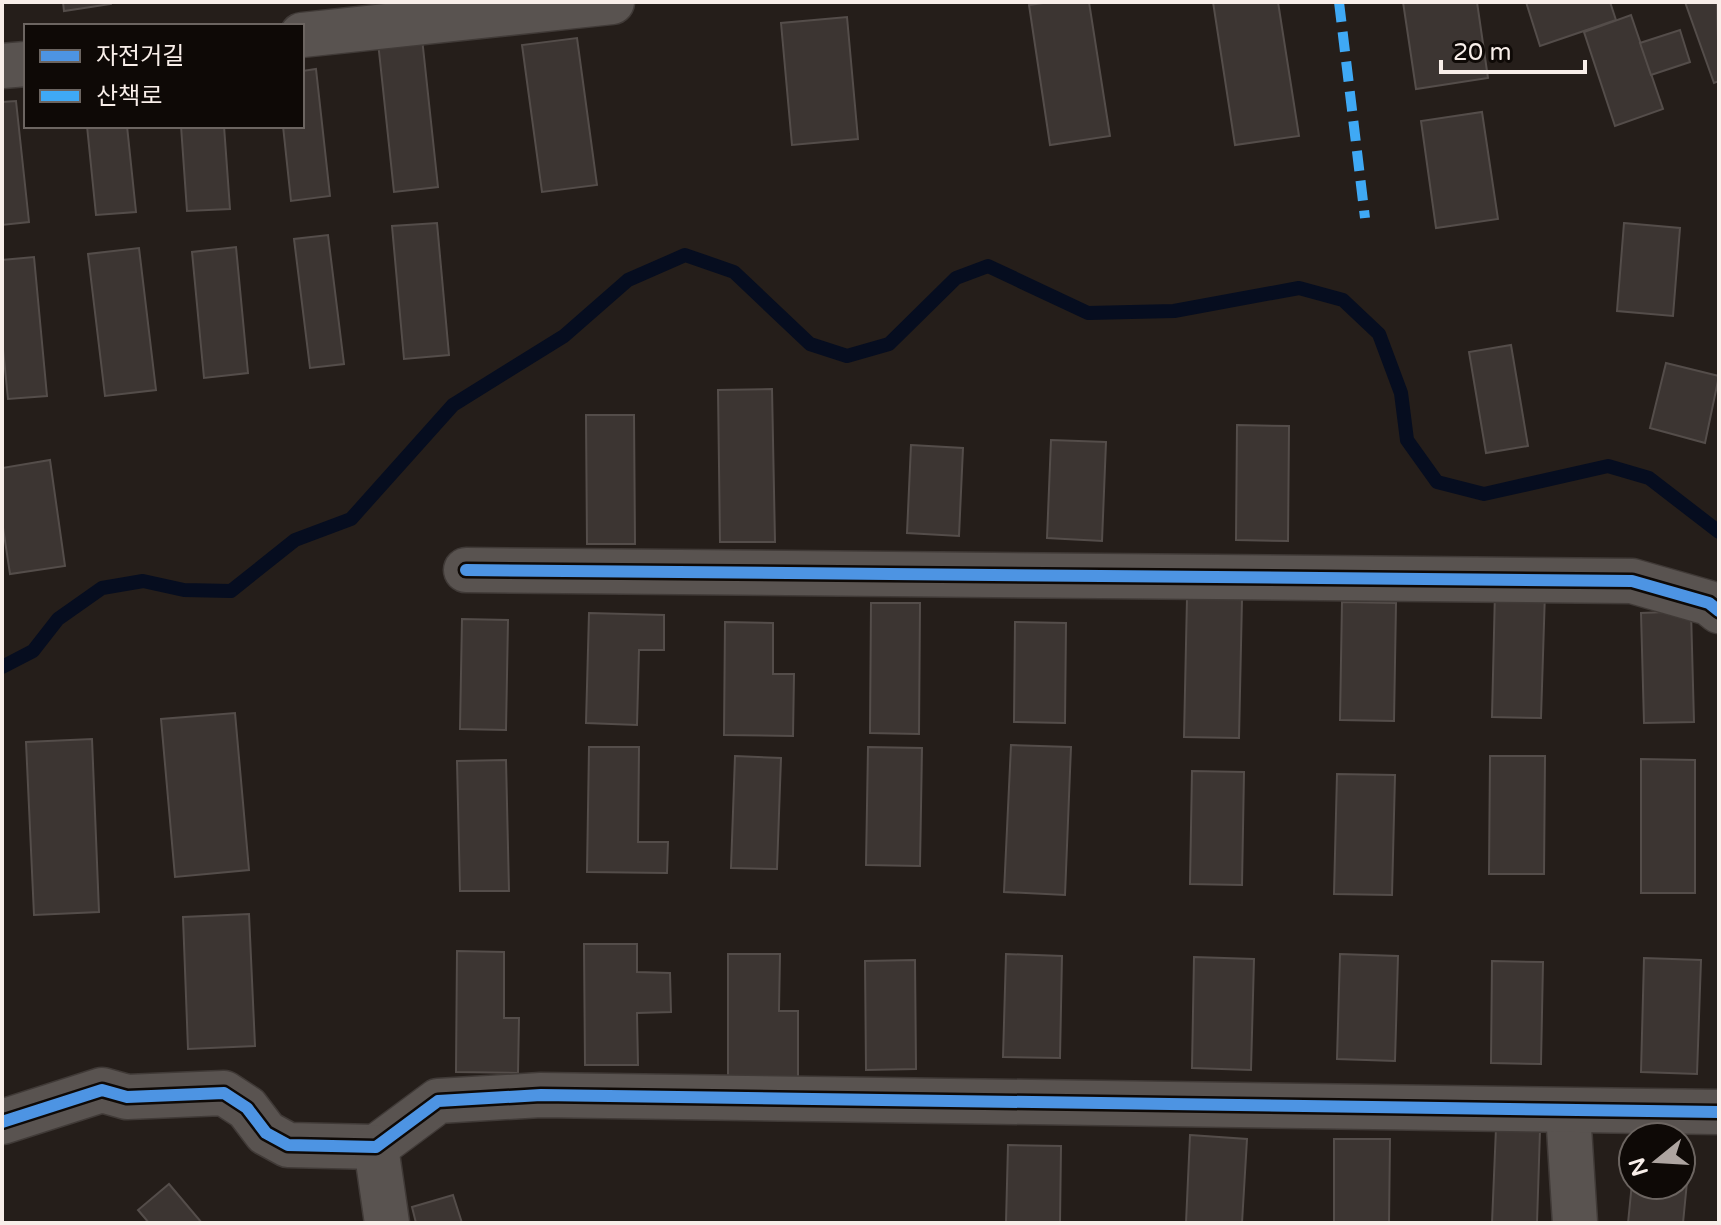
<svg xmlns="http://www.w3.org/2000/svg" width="1721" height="1225" font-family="'Varela Round','Noto Sans KR',sans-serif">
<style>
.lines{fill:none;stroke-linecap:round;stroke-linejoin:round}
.stream{stroke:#060d1f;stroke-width:14}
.building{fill:#3c3532;stroke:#544d4a;stroke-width:2}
.minor-casing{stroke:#403a37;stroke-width:47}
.minor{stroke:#595350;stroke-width:44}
.quiet{stroke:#3fa9f5;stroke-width:10;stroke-dasharray:20 10;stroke-linecap:butt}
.cycleway-casing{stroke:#0e0906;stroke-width:17}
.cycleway{stroke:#4d94e3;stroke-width:12}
</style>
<rect width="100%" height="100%" fill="#251e1a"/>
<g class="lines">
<polyline class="stream" points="2,667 33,651 58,619 102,588 143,581 184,590 231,591 295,540 351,519 453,405 564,336 628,280 685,255 734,272 810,344 847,356 889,344 956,278 988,266 1088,313 1174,311 1299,288 1343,300 1379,334 1401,393 1407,440 1437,482 1484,494 1608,466 1649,478 1719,532"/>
</g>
<g class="building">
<polygon points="63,2 111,2 111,4 64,11"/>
<polygon points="1050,2 1089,2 1110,136 1050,145 1029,5"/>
<polygon points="1213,2 1278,2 1299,136 1235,145"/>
<polygon points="1403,2 1477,2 1488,78 1416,89"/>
<polygon points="1526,2 1610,2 1616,20 1540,46"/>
<polygon points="1685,2 1717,2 1719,81 1714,83"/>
<polygon points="1631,15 1663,109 1615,126 1584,32"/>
<polygon points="847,17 858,139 792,145 781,23"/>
<polygon points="1680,30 1690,62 1651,75 1640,43"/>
<polygon points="422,38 438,187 394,192 378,42"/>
<polygon points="577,38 597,185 542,192 522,45"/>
<polygon points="316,69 330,196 291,201 283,126 302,126 302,71"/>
<polygon points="16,101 29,222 2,225 2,102"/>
<polygon points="1482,112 1498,219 1436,228 1421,121"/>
<polygon points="87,126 127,126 136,212 96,215"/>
<polygon points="181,126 224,126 230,209 187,211"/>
<polygon points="437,223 449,355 404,359 392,226"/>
<polygon points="1624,223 1680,228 1673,316 1617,311"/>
<polygon points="328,235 344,364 310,368 294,239"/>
<polygon points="236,247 248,373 204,378 192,252"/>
<polygon points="139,248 156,390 105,396 88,254"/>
<polygon points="34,257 47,396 8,399 2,339 2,260"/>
<polygon points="1511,345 1528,446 1486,453 1469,352"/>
<polygon points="1666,363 1719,376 1705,443 1650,428"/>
<polygon points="772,389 775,542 720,542 718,390"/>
<polygon points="586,415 634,415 635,544 587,544"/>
<polygon points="1237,425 1289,426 1288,541 1236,540"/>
<polygon points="1051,440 1106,442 1102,541 1047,538"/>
<polygon points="911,445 963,448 959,536 907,533"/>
<polygon points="50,460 65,566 10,574 2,521 2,468"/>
<polygon points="1495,591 1545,592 1541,718 1492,717"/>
<polygon points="1187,598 1242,599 1239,738 1184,737"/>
<polygon points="1342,602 1396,603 1394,721 1340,720"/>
<polygon points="871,603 920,603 919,734 870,733"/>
<polygon points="1691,611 1694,722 1644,723 1641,613"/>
<polygon points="589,613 664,615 664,650 639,650 637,725 586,723"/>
<polygon points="462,619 508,620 506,730 460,729"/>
<polygon points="725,622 773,623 773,674 794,674 793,736 724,735"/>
<polygon points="1015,622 1066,623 1065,723 1014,722"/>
<polygon points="235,713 249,870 175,877 161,719"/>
<polygon points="92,739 99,912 34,915 26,742"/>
<polygon points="1011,745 1071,747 1065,895 1004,892"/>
<polygon points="589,747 639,747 638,842 668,842 667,873 587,872"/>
<polygon points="868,747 922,748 920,866 866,865"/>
<polygon points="735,756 781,758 777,869 731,868"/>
<polygon points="1490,756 1545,756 1544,874 1489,874"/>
<polygon points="1641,759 1695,760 1695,893 1641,893"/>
<polygon points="506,760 509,891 460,891 457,761"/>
<polygon points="1192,771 1244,772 1242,885 1190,884"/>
<polygon points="1337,774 1395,775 1392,895 1334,894"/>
<polygon points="249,914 255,1046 188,1049 183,917"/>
<polygon points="584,944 637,944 637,972 670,973 671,1012 637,1013 638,1065 585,1065"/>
<polygon points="457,951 504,952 504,1018 519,1018 518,1073 456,1072"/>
<polygon points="728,954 780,954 779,1011 798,1011 798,1079 728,1078"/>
<polygon points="1006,954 1062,956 1060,1058 1003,1057"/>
<polygon points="1340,954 1398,956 1395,1061 1337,1059"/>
<polygon points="1194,957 1254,959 1251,1070 1192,1068"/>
<polygon points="1644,958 1701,960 1697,1074 1641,1072"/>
<polygon points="915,960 916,1069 866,1070 865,961"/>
<polygon points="1492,961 1543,962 1541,1064 1491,1063"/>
<polygon points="1496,1128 1540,1130 1537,1223 1492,1223"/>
<polygon points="1190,1135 1247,1139 1242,1223 1186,1223"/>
<polygon points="1334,1139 1390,1139 1389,1223 1334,1223"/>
<polygon points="1008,1145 1061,1146 1060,1223 1006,1223"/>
<polygon points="1681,1150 1690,1151 1683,1223 1628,1223 1633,1173 1633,1185 1681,1185"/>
<polygon points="169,1184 202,1223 149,1223 138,1210"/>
<polygon points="453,1195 462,1223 416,1223 412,1207"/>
</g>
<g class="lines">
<g class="minor-casing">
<g id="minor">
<polyline points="302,35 612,2"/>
<polyline points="2,66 26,64"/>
<polyline points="466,570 1632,581 1709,603 1719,611"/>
<polyline points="1568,1112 1575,1223"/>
<polyline points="2,1122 102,1090 127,1097 224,1093 247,1108 266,1133 288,1145 376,1147 438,1101 541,1095 1719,1112"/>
<polyline points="376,1147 387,1223"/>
</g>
</g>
<use href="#minor" class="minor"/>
<polyline class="quiet" points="1339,2 1365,218"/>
<g class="cycleway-casing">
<g id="cycleway">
<polyline points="466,570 1632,581 1709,603 1719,611"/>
<polyline points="2,1122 102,1090 127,1097 224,1093 247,1108 266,1133 288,1145 376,1147 438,1101 541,1095 1719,1112"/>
</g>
</g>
<use href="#cycleway" class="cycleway"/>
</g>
<rect width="1721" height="1225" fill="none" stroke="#f8eee9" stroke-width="8"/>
<rect x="24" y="24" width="280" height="104" fill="#0e0906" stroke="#6c6561" stroke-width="2"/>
<rect x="40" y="50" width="40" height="12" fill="#4d94e3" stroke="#6c6561" stroke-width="2"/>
<text x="96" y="64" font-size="24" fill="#f8eee9">자전거길</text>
<rect x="40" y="90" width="40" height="12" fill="#3fa9f5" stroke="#6c6561" stroke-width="2"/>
<text x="96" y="104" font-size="24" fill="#f8eee9">산책로</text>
<g transform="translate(1657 1161) rotate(252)"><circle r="38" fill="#0e0906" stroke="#6c6561" stroke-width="2"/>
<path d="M0-6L14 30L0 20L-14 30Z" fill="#aea5a1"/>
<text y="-12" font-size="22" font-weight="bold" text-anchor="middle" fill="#f8eee9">N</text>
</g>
<path d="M1441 60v12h144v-12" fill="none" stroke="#f8eee9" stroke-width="4"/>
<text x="1453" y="60" font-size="24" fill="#f8eee9" stroke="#0e0906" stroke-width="6" paint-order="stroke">20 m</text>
</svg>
